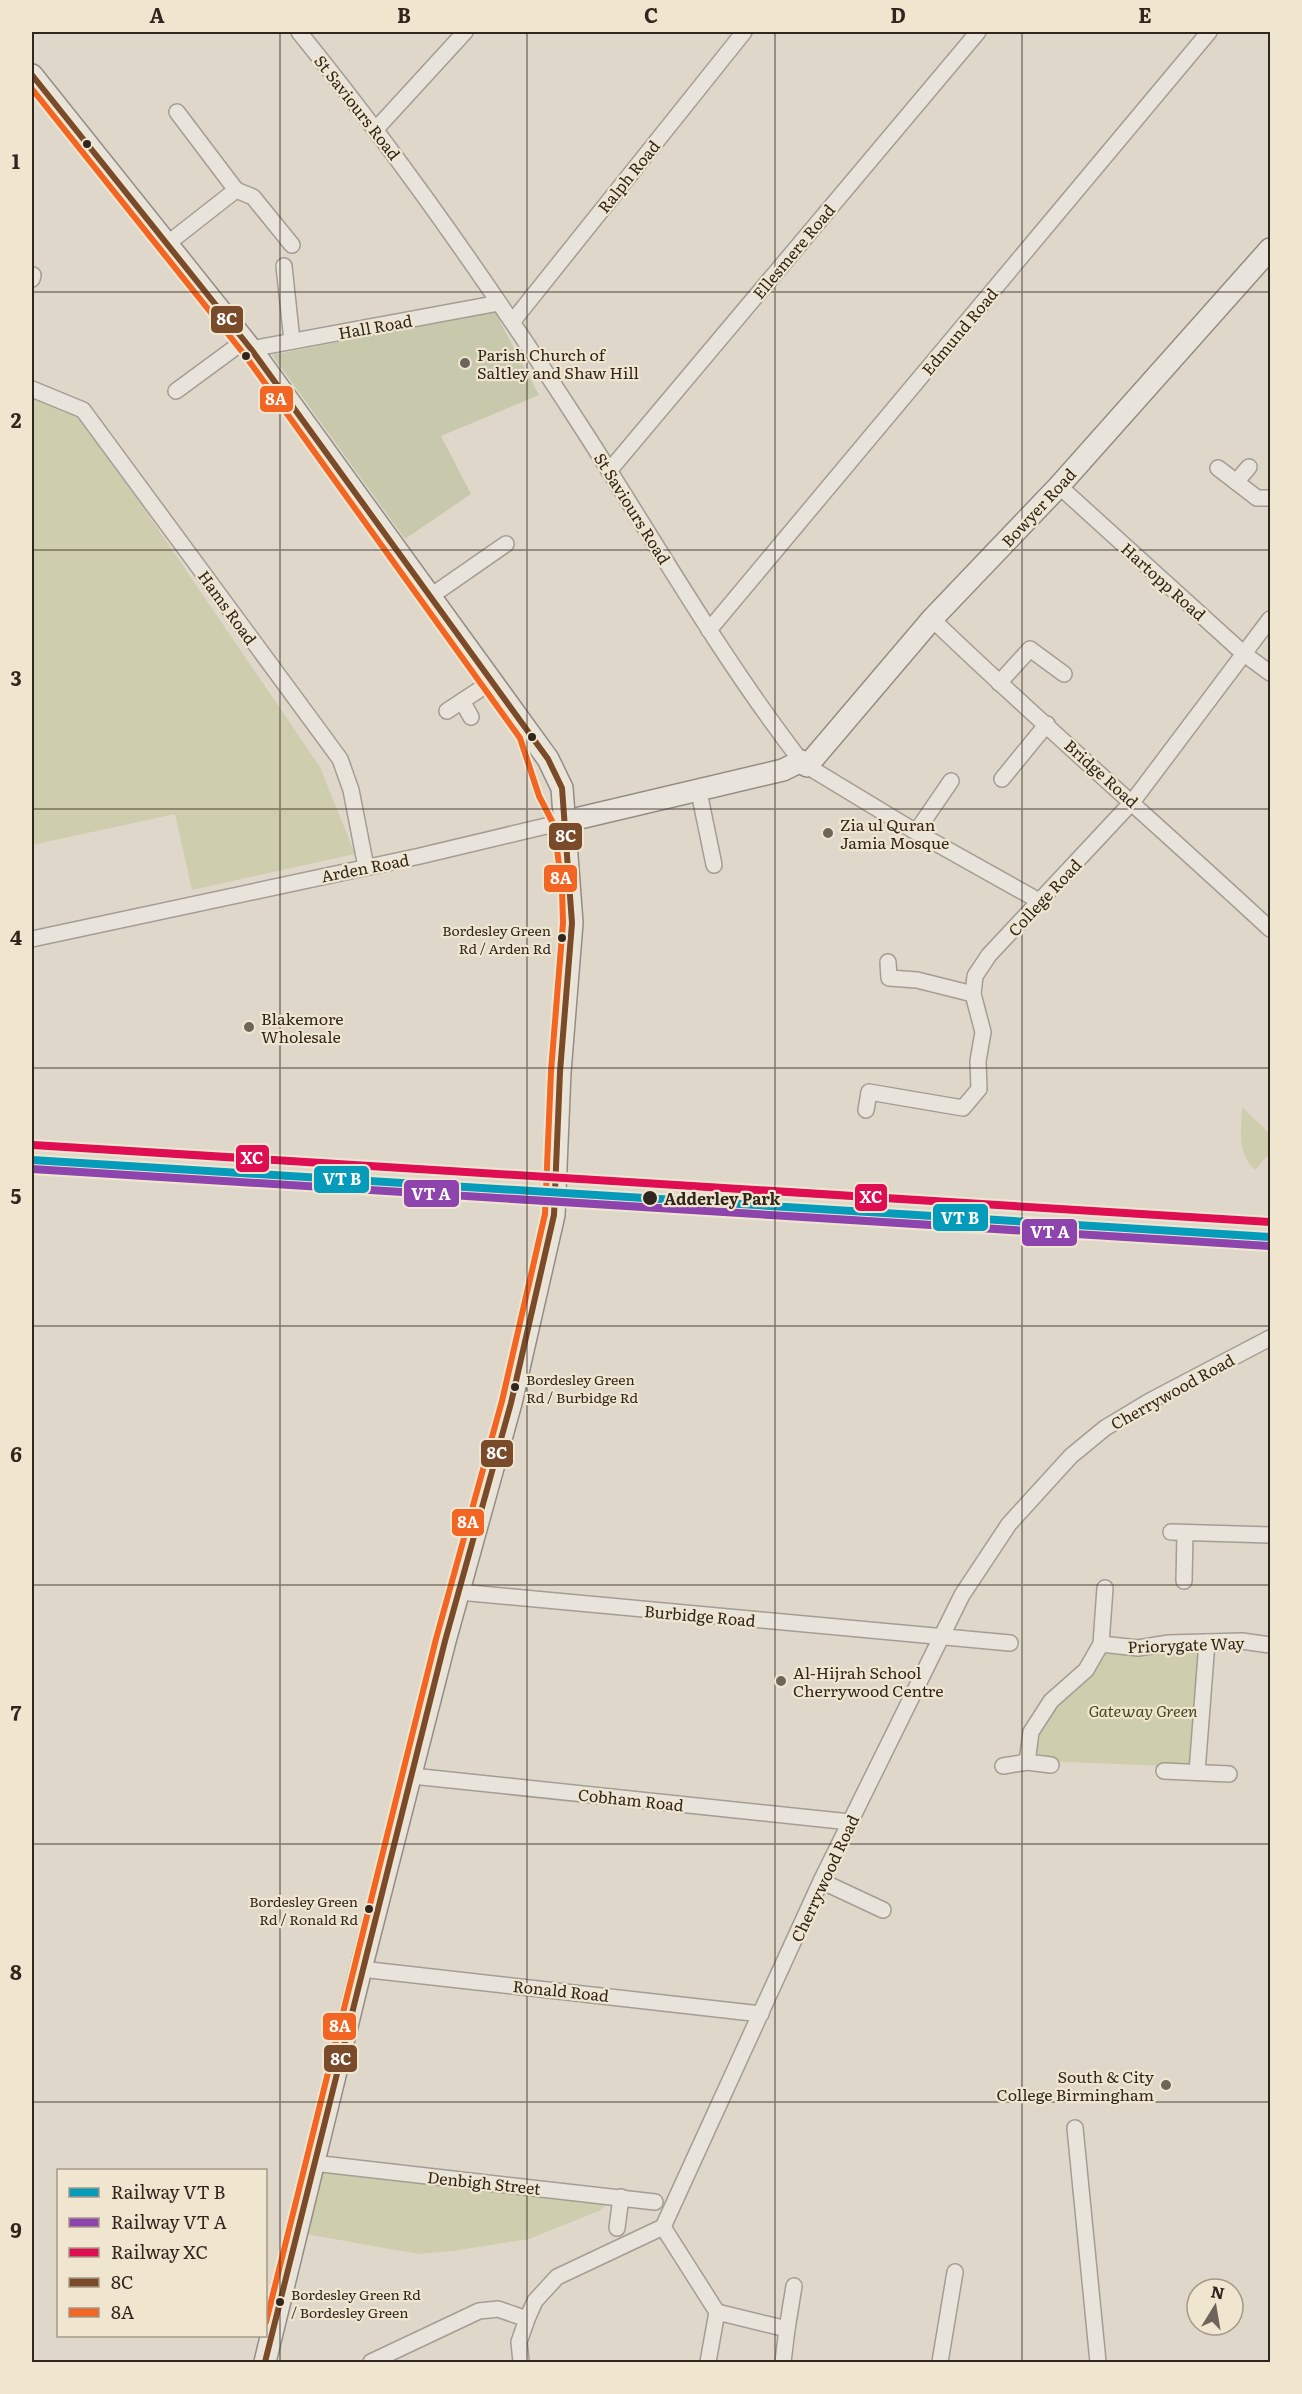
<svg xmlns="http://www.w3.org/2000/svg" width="1302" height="2394" font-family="Literata,serif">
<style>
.green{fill:#cecdae}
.cemetery{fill:#c8c8ad}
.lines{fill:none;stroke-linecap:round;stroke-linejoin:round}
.street-casing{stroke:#a49d94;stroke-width:18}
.secondary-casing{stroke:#948d83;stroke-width:24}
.street{stroke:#e8e3db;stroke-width:15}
.secondary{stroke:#e8e3db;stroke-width:21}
.bus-1-casing{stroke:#f0e6d0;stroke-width:10}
.bus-2-casing{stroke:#f0e6d0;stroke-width:10}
.bus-1{stroke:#7a4b2a;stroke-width:6}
.bus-2{stroke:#f26522;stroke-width:6}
.rail-1-casing{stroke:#f0e6d0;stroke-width:12}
.rail-2-casing{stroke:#f0e6d0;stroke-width:12}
.rail-3-casing{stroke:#f0e6d0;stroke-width:12}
.rail-1{stroke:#059cbc;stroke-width:8}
.rail-2{stroke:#8e44ad;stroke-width:8}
.rail-3{stroke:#df0d52;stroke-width:8}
.grid{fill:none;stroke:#31261d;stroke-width:1.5;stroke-opacity:0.55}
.bus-dot{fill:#31261d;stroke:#f0e6d0;stroke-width:2}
.poi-dot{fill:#6e645a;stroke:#f0e6d0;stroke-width:2}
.labels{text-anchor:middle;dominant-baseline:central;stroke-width:4.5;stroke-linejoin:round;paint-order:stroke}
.bus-label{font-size:14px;fill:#31261d;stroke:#f0e6d0;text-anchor:end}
.street-label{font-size:16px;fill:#31261d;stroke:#f0e6d0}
.poi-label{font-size:16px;fill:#31261d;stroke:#f0e6d0;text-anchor:start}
.stop-label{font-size:16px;font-weight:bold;fill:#31261d;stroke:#f0e6d0;text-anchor:start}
.park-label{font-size:16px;font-style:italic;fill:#434b26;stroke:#f0e6d0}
.line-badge{stroke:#f0e6d0;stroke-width:2}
.badge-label{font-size:16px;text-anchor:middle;font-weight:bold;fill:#fff}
.neatline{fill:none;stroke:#31261d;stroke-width:2}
.grid-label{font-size:20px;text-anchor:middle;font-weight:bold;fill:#31261d}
</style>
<rect width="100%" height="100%" fill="#dfd8ca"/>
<g class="green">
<polygon points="32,396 81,416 320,767 355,854 192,890 175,814 32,845"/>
<path d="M 1242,1107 L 1270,1134 L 1270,1153 L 1255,1170 C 1237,1153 1241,1130 1242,1107 Z"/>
<path d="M 1172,1648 L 1197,1650 L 1203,1656 L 1195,1761 L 1187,1767 L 1043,1761 L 1037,1754 C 1038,1747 1038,1738 1041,1731 C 1048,1713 1093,1656 1111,1651 C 1130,1647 1153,1649 1172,1648 Z"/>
<polygon points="319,2172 611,2201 599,2211 529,2239 452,2251 418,2254 306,2234"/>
</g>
<polygon class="cemetery" points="495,312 539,395 441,436 471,494 405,539 272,355"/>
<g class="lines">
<g class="street-casing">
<g id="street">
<path d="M 299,32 C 402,159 495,293 584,431 C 655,541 720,656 801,761"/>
<polyline points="177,112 236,190"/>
<polyline points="377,128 465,32"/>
<polyline points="167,244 236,190 253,197 292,245"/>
<polyline points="284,266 292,341"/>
<polyline points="32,279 33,275"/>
<polyline points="513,321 744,32"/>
<polyline points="251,349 499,303"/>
<polyline points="32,389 83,410 340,759 351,790 366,867"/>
<polyline points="176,391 244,341"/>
<polyline points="1218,468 1257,498 1270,498"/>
<polyline points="609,471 978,32"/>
<polyline points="1236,482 1249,467"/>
<polyline points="1059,486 1243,653 1270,673"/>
<polyline points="431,596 506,544"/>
<path d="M 932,619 C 1042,725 1158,825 1270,929"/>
<polyline points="709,630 1209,32"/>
<polyline points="999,683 1030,649 1064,674"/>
<polyline points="462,701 471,717"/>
<polyline points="447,711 491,682"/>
<polyline points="807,766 916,832 1041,902"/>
<polyline points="1002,779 1047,724"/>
<polyline points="699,792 714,865"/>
<polyline points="916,832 951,781"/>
<polyline points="32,939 420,856 563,822"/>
<polyline points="888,962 889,978 917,980 973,994"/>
<polyline points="866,1110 869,1092 963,1108 979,1089 978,1061 983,1032 973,994 975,976 989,955 1133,801 1270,619"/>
<polyline points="1171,1532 1270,1535"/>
<polyline points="1184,1581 1185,1533"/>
<polyline points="459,1592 1010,1643"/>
<polyline points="1101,1644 1105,1588"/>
<polyline points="1027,1762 1031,1732 1051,1701 1086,1670 1101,1644 1138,1648 1169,1643 1242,1641 1270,1645"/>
<polyline points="1003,1766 1027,1762 1051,1765"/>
<polyline points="1164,1771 1229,1774"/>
<polyline points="1197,1772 1207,1642"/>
<polyline points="412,1776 850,1822"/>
<polyline points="821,1881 883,1910"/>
<polyline points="361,1969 761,2014"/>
<polyline points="1075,2128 1098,2362"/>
<polyline points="313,2163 655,2202"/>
<polyline points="663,2227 717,2312 708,2362"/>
<polyline points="617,2228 621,2197"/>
<polyline points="717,2312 787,2329 794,2286"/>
<polyline points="371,2362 479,2311 498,2309 527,2319 535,2301 557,2277 663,2227 821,1881 962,1595 1009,1524 1071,1456 1105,1428 1150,1401 1270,1338"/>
<polyline points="521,2362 519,2342 527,2319"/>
<polyline points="783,2362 787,2329"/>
<polyline points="940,2362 955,2272"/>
</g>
</g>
<g class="secondary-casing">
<g id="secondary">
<polyline points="32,75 251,349 548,759 562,788 572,923 560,1072 554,1215 511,1403 445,1641 361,1969 265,2362"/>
<polyline points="563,822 783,770 801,761 807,766 932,619 1059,486 1270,249"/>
</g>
</g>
<use href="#street" class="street"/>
<use href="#secondary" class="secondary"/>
<g class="bus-1-casing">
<polyline id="bus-1" points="32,75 251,349 548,759 562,788 572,923 560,1072 554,1215 511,1403 445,1641 265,2362"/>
</g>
<g class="bus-2-casing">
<polyline id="bus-2" points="32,89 244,354 520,738 539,796 554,825 562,889 563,923 551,1071 545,1214 502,1401 436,1639 266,2322"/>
</g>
<use href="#bus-1" class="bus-1"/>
<use href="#bus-2" class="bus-2"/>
<g class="rail-1-casing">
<polyline id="rail-1" points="32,1160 1270,1237"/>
</g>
<g class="rail-2-casing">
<polyline id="rail-2" points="32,1169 1269,1246"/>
</g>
<g class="rail-3-casing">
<polyline id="rail-3" points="33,1145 1270,1222"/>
</g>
<use href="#rail-1" class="rail-1"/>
<use href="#rail-2" class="rail-2"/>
<use href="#rail-3" class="rail-3"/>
</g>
<path class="grid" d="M 280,32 L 280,2362M 527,32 L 527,2362M 775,32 L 775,2362M 1022,32 L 1022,2362M 32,292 L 1270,292M 32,550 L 1270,550M 32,809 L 1270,809M 32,1068 L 1270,1068M 32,1326 L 1270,1326M 32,1585 L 1270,1585M 32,1844 L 1270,1844M 32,2102 L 1270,2102"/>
<g class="bus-dot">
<circle cx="87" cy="144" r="5"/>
<circle cx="246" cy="356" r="5"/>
<circle cx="532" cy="737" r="5"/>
<circle cx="562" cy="938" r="5"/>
<circle cx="650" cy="1198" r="8"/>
<circle cx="515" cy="1387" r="5"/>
<circle cx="369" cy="1909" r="5"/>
<circle cx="280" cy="2302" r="5"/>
</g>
<g class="poi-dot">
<circle cx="465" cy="363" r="6"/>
<circle cx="828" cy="833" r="6"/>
<circle cx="249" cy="1027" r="6"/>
<circle cx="781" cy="1681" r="6"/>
<circle cx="1166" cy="2085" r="6"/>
</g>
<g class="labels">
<g class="bus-label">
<text x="551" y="930">Bordesley Green<tspan x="551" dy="18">Rd / Arden Rd</tspan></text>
<text x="526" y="1379" text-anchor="start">Bordesley Green<tspan x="526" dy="18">Rd / Burbidge Rd</tspan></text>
<text x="358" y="1901">Bordesley Green<tspan x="358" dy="18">Rd / Ronald Rd</tspan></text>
<text x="291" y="2294" text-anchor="start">Bordesley Green Rd<tspan x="291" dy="18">/ Bordesley Green</tspan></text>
</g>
<g class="street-label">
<text transform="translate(358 107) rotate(52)">St Saviours Road</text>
<text transform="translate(628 176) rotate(-51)">Ralph Road</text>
<text transform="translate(793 251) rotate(-50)">Ellesmere Road</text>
<text transform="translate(375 326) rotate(-10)">Hall Road</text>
<text transform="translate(959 331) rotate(-50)">Edmund Road</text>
<text transform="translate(1038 507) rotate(-47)">Bowyer Road</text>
<text transform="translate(633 508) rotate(58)">St Saviours Road</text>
<text transform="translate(1164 581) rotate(42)">Hartopp Road</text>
<text transform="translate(228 607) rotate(54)">Hams Road</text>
<text transform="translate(1102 773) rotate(42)">Bridge Road</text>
<text transform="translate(365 867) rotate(-11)">Arden Road</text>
<text transform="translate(1044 897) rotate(-47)">College Road</text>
<text transform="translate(1172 1391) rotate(-29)">Cherrywood Road</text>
<text transform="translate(700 1615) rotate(5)">Burbidge Road</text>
<text transform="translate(1186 1644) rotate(-2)">Priorygate Way</text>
<text transform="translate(631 1799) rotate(6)">Cobham Road</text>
<text transform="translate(824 1878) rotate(-65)">Cherrywood Road</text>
<text transform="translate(561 1990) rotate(6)">Ronald Road</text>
<text transform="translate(484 2182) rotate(6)">Denbigh Street</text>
</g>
<g class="poi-label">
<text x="477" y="354">Parish Church of<tspan x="477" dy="18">Saltley and Shaw Hill</tspan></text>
<text x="840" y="824">Zia ul Quran<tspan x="840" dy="18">Jamia Mosque</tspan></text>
<text x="261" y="1018">Blakemore<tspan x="261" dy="18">Wholesale</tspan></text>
<text x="793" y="1672">Al-Hijrah School<tspan x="793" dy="18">Cherrywood Centre</tspan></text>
<text x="1154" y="2076" text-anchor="end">South &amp; City<tspan x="1154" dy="18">College Birmingham</tspan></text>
</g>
<g class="stop-label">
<text x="664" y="1198">Adderley Park</text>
</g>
<g class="park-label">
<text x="1143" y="1710">Gateway Green</text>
</g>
</g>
<g class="line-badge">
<rect x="210" y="305" width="34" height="29" rx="6" fill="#7a4b2a"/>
<rect x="259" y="385" width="35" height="28" rx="6" fill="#f26522"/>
<rect x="548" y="822" width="35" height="29" rx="6" fill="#7a4b2a"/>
<rect x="543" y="864" width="35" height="29" rx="6" fill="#f26522"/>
<rect x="235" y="1144" width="35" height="29" rx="6" fill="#df0d52"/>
<rect x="313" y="1165" width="57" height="29" rx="6" fill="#059cbc"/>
<rect x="403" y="1179" width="57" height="29" rx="6" fill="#8e44ad"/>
<rect x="854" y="1183" width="34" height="29" rx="6" fill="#df0d52"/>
<rect x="932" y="1203" width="57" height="29" rx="6" fill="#059cbc"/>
<rect x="1021" y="1218" width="57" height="29" rx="6" fill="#8e44ad"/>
<rect x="480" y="1439" width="34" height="29" rx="6" fill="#7a4b2a"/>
<rect x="451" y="1508" width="34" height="29" rx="6" fill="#f26522"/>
<rect x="322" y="2012" width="35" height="29" rx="6" fill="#f26522"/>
<rect x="323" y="2044" width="35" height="29" rx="6" fill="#7a4b2a"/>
</g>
<g class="badge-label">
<text x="227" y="325">8C</text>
<text x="276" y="405">8A</text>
<text x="566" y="842">8C</text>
<text x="561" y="884">8A</text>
<text x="252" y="1164">XC</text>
<text x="342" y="1185">VT B</text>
<text x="431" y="1200">VT A</text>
<text x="871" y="1203">XC</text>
<text x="960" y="1224">VT B</text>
<text x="1050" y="1238">VT A</text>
<text x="497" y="1459">8C</text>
<text x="468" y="1528">8A</text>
<text x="340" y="2032">8A</text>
<text x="341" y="2065">8C</text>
</g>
<rect width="1302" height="2394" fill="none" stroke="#f0e6d0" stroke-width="66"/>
<rect x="57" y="2169" width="210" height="168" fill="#f0e6d0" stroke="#a49988" stroke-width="1.5"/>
<rect x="69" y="2188" width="30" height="9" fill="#059cbc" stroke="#a49988" stroke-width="1.5"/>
<text x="111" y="2199" font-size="18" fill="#31261d">Railway VT B</text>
<rect x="69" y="2218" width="30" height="9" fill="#8e44ad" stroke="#a49988" stroke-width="1.5"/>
<text x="111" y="2229" font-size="18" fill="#31261d">Railway VT A</text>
<rect x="69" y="2248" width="30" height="9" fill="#df0d52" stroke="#a49988" stroke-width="1.5"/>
<text x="111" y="2259" font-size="18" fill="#31261d">Railway XC</text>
<rect x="69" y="2278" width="30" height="9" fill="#7a4b2a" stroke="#a49988" stroke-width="1.5"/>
<text x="111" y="2289" font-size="18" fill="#31261d">8C</text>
<rect x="69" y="2308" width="30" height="9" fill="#f26522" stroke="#a49988" stroke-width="1.5"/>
<text x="111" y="2319" font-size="18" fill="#31261d">8A</text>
<g transform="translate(1215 2307) rotate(11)"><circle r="28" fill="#f0e6d0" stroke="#a49988" stroke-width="1.5"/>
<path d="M0-4.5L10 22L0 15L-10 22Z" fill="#6e645a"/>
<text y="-9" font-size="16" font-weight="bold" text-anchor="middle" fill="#31261d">N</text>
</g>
<rect x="33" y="33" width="1236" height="2328" class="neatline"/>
<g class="grid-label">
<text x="157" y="23">A</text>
<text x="404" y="23">B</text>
<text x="651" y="23">C</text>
<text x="898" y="23">D</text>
<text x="1145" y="23">E</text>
<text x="16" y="169">1</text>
<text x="16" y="428">2</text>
<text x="16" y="686">3</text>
<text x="16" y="945">4</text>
<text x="16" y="1204">5</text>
<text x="16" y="1462">6</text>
<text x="16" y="1721">7</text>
<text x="16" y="1980">8</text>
<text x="16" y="2238">9</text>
</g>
</svg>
